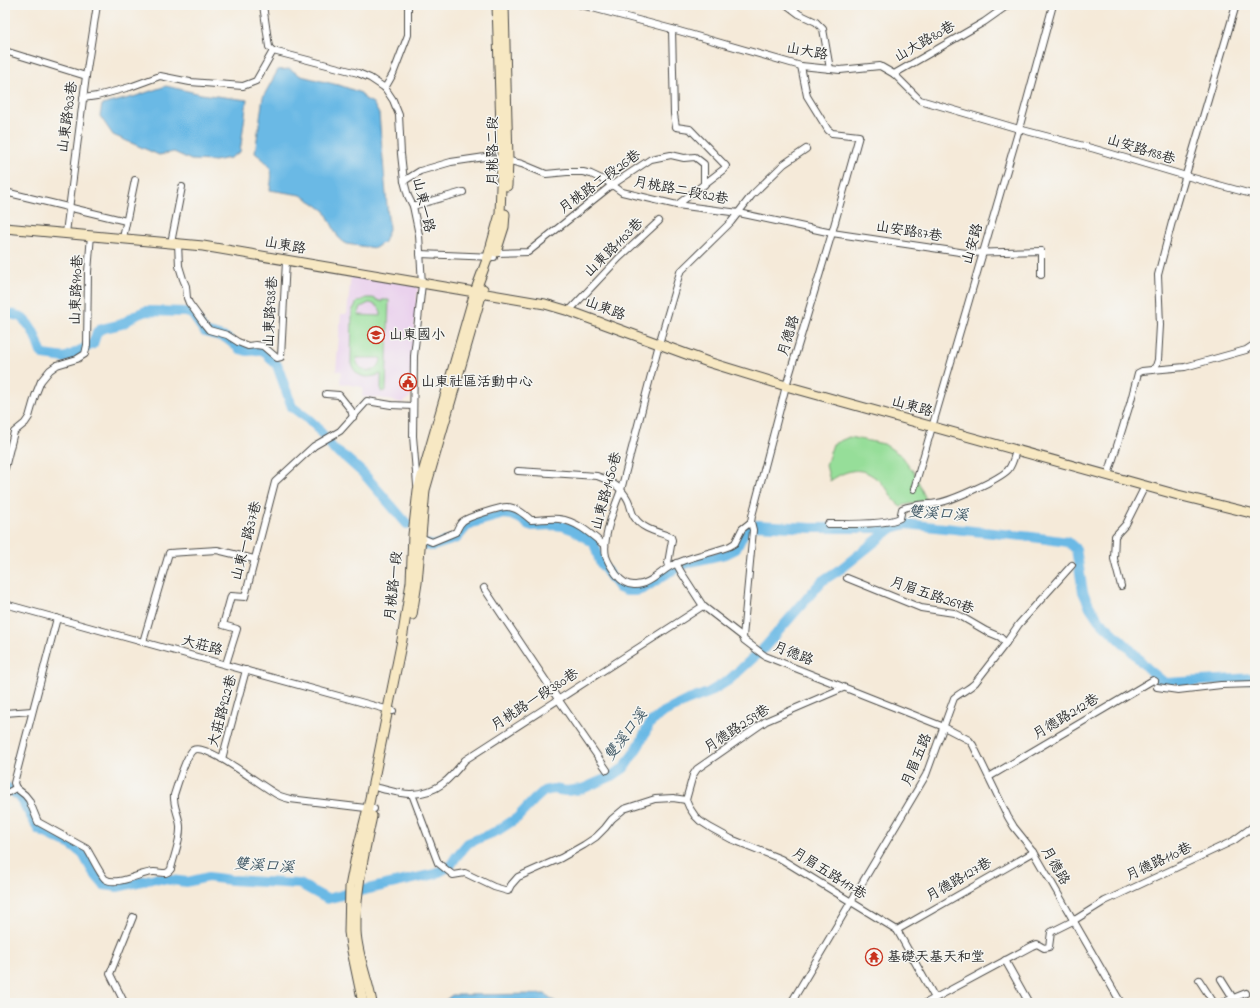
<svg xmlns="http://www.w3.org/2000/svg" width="1260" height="1008" font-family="'Indie Flower','LXGW WenKai TC',sans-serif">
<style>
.built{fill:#ead1ed}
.green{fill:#96de99;stroke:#608462;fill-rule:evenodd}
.water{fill:#6bb9e5;stroke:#4b7288}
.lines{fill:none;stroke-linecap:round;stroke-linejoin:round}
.river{stroke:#6bb9e5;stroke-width:10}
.street-casing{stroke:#494845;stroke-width:8}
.secondary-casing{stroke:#494845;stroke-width:11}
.street{stroke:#fff;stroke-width:6}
.secondary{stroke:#f7e8c3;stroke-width:9}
.labels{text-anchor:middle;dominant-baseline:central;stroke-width:3;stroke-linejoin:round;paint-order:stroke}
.street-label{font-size:14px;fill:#2b2b2b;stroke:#f6f6f2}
.poi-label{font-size:14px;fill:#2b2b2b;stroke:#f6f6f2;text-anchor:start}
.water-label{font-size:15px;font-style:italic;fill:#3e5663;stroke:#f6f6f2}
</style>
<rect width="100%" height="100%" fill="#f6f6f2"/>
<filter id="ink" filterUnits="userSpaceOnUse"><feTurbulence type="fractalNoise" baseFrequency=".025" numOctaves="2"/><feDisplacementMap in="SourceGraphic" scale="8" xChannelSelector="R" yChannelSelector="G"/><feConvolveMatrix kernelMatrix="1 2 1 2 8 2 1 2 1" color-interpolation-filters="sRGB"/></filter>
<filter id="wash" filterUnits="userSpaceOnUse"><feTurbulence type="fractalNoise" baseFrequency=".012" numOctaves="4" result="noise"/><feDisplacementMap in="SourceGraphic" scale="16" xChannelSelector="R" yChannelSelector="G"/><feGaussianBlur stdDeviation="0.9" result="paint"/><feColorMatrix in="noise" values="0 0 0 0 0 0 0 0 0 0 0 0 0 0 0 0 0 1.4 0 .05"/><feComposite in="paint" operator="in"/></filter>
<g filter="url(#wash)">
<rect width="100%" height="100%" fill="#f5ead9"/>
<polygon class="built" points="351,275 418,286 412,357 411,396 403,403 380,398 362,397 363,387 340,383 341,371 336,371 341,314 347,314"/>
<g class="green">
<path d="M 366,298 L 373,298 L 382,302 L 382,300 L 389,300 L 386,391 L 381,392 L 381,374 C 368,379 356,379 351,363 L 352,311 L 357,302 ZM 369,303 C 376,304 382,308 381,316 L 358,315 L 361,307 ZM 356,358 L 380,358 L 381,359 C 380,366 376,370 368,371 C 361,370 357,365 356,358 Z"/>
<path d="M 849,437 L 884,444 L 902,456 L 915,474 L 926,500 L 901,506 C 894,502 891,495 887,489 C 868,467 853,465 830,481 L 826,465 L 833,444 Z"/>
</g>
<g class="water">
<path d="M 290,69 L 301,76 L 342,86 L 361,93 L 365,99 L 373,103 L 379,114 L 389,229 L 384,242 L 375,248 L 346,244 L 338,237 L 325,211 L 314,203 L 301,195 L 270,190 C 273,168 273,167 255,153 L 263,97 L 278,70 Z"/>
<polygon points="166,86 201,94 247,100 240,152 230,158 214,161 191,160 174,152 159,155 113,135 100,116 102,105 133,97"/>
<polygon points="1255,421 1255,476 1250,472"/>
<polygon points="545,994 557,1003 442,1003 452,995"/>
</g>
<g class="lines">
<g class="river">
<polyline points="5,312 21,317 28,324 34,333 41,352 44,355 65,358 93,344 97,332 101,329 122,324 138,314 146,311 186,312 192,314 205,332 226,338 240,349 247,351 259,350 265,352 277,365 292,407 307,418 316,426 334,450 345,457 364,474 407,524"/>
<polyline points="424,544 433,546 457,538 466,527 472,523 504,514 512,515 521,519 530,526 554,525 563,526 574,530 594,543 600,562 619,588 626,591 636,591 643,589 669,572 687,563 726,554 736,549 745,531 749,528 756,525 811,528 892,528"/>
<polyline points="5,786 20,797 39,830 71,845 83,854 93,872 104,885 118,887 155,878 187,882 208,877 231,880 300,884 327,899 346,894 435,874 450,866 456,857 468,843 497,831 517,818 535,799 544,791 553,789 566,791 582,789 612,776 624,768 639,745 650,723 664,712 686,701 708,693 729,680 764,648 822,581 842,568 892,528 906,524 1032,537 1068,542 1076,549 1083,592 1090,607 1098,619 1129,648 1147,668 1165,683 1255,678"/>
</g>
</g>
</g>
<g filter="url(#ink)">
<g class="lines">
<g class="street-casing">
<g id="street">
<polyline points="263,5 269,47 273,51 358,73 370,78 385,88 393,100 399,115 401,154 404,181 408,196 413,206 419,235 422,284 414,356 413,436 417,485"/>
<polyline points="581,5 672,29 801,66 840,70 880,66 894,74 920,100 1019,129 1095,149 1186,176 1255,195"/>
<polyline points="787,5 799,14 816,22 823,29 830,69"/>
<polyline points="1254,5 1255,5"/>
<polyline points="672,29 674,114 676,127 690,129 726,166 724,169 677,205"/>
<polyline points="5,51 86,76"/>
<polyline points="801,66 807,96 828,130 832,133 859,136 832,233 786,386 752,516 751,522 753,530 743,637 744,640 765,656 944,727 969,740 973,745 1008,817 1014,827 1034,852 1121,1003"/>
<polyline points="894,74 984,22 1008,5"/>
<polyline points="385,88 393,74 408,35 408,5"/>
<polyline points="83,98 97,96 130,87 160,76 190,82 243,86 256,81 273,51"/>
<polyline points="404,181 420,171 451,162 485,157 502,159 522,164 546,174 567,172 583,172 591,174 608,182 622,192 677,205 739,213 832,233 966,253 1041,251 1041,275"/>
<polyline points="5,192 126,221"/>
<polyline points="413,206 463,192"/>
<polyline points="66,233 86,76 97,5"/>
<polyline points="123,238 135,180"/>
<polyline points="171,243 182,187"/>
<polyline points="178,243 179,266 183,279 186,286 187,298 189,303 205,325 209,330 227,335 238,342 248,346 256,345 263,346 277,358 281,357 286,261"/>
<polyline points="496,253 528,252 612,185 651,159 671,155 684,158 695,157 704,164 704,185"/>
<polyline points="420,254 494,257"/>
<polyline points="569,311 619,258 659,221"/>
<polyline points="1152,370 1185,367 1246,350 1255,344"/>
<polyline points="326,394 339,395 351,410 353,417"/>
<polyline points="5,468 14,432 25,423 29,417 35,396 41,381 50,370 57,365 77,359 85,354 87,345 88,272 91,235"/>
<path d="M 518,471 L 597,476 C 609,480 622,488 628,500 C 631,506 631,513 635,518 C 643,530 659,532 671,537 L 672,540 L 668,563 L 670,566"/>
<polyline points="1108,475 1130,404 1138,373 1142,371 1152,370 1156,366 1158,360 1160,325 1158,275 1172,222 1236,5"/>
<polyline points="914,489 1019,129 1053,5"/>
<path d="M 751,522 L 742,529 L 735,543 L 730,546 C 710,554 690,556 671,566 C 660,572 648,586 634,585 C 626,585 621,581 616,574 C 612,568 608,563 606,556 C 602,540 615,505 621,490 L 659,344 L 680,272 L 731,222 L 752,195 L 784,164 L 806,149"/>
<path d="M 828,524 C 845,524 887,525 900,518 L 902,509 C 913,504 926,505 938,503 C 953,500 998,480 1008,470 C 1013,464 1014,457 1016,450"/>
<path d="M 420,537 L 432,542 L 456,532 C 458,528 459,524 463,521 C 468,517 500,507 507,507 C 516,507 524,514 531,520 C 540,520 550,518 559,519 C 577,521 592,535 605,546"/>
<polyline points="676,563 681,572 703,606 743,637"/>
<polyline points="847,578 921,608 954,613 962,617 986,631 1000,637 1006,643"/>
<polyline points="1121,586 1114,559 1115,536 1126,524 1145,486"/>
<polyline points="484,588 558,699 607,770"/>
<polyline points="5,604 393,711"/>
<path d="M 57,618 L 14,783 L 16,788 L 25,795 L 29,800 L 38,822 L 87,849 C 92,857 100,874 105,879 C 117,887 141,872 154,872 C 162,872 166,876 171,869 C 174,855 181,840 180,826 C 179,815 173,806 174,795 C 177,786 186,755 193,750 C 207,742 263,788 278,795 C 282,797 286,798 290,799 L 374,809"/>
<polyline points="143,642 169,553 217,550 254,559"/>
<polyline points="226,664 237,629 223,625 231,596 245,597 275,482 314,446 340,431 367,401 391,405 413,406"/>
<polyline points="1157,687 1178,690 1221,685 1255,684"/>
<polyline points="5,713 32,711"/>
<polyline points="222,759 246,670"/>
<polyline points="989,777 1153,680 1155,681"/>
<path d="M 378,788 C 388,790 403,795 412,794 C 438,793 450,779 465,760 L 703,606"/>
<polyline points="5,793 7,793 16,788"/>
<polyline points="412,794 438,863 453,875 465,873 494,887 508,891 511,885 518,877 561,858 584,845 596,837 605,828 612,819 624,809 655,799 673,798 686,800"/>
<polyline points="686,800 689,807 695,816 700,821 711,828 731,839 781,859 897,930 935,998"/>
<polyline points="686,800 693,775 697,769 766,721 843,688"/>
<polyline points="897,930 1034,852"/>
<polyline points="1005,960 1029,1003"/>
<polyline points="1221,979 1233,998"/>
<polyline points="1199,980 1214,1003"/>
<polyline points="122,1003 124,1002 110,974 133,917"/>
<path d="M 791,1003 L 926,775 L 954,698 C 961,692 969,689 975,683 L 1006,643 L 1019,624 L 1072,565"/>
<polyline points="926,1003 1032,946 1037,944 1044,948 1049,947 1051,932 1073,921 1105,901 1233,841 1255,825"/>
<polyline points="1221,1003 1246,993"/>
</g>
</g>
<g class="secondary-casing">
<g id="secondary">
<polyline points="504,5 508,160 507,186"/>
<polyline points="5,228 203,246 545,304 569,311 708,362 786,386 1178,495 1255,514"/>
<polyline points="496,252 504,227 505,214"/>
<polyline points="412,615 417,583 425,490 483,289"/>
<polyline points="363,1003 351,946 349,932 350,887 356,856 368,808 402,640 411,582 413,535 418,490 475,292 488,257 500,214 502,159 497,5"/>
<path d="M 372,1003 C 368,979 357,956 356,931 C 355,892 364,854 372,816"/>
</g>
</g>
<use href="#street" class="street"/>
<use href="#secondary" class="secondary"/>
</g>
</g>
<defs>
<g id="school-ring" transform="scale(0.9)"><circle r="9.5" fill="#f6f6f2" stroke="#c8321e" stroke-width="1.5"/><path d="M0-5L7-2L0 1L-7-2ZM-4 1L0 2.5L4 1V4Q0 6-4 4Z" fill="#c8321e"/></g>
<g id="civic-ring" transform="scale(0.9)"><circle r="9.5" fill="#f6f6f2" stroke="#c8321e" stroke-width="1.5"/><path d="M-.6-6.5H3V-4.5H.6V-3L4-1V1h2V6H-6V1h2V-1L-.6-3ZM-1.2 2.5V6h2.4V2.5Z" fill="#c8321e"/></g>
<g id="temple-ring" transform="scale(0.9)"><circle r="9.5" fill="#f6f6f2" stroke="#c8321e" stroke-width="1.5"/><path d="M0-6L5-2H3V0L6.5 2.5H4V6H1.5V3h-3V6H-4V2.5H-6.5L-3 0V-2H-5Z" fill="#c8321e"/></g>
</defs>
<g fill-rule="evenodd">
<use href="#school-ring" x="376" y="335"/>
<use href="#civic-ring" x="408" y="382"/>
<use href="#temple-ring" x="874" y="957"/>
</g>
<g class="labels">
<g class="street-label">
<text transform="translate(925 42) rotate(-30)">山大路80巷</text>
<text transform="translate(807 52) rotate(10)">山大路</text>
<text transform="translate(68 117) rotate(-82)">山東路903巷</text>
<text transform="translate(1141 150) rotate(17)">山安路188巷</text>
<text transform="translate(493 151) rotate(-90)">月桃路二段</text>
<text transform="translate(600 182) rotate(-36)">月桃路二段26巷</text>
<text transform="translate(681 191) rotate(11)">月桃路二段82巷</text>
<text transform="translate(423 205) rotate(77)">山東一路</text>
<text transform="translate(909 232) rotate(9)">山安路87巷</text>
<text transform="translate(973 244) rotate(-74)">山安路</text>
<text transform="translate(285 246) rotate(10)">山東路</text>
<text transform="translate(614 248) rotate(-45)">山東路1103巷</text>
<text transform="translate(77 290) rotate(-88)">山東路910巷</text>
<text transform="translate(605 309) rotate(21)">山東路</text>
<text transform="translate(271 312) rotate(-87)">山東路938巷</text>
<text transform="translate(789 336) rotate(-73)">月德路</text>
<text transform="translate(912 407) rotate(16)">山東路</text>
<text transform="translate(607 491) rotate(-75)">山東路1450巷</text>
<text transform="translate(247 541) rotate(-75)">山東一路37巷</text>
<text transform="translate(394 586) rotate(-84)">月桃路一段</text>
<text transform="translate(932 596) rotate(19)">月眉五路269巷</text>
<text transform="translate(202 646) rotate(15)">大莊路</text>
<text transform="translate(793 654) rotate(22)">月德路</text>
<text transform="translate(535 700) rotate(-33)">月桃路一段380巷</text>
<text transform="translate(223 711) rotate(-75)">大莊路922巷</text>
<text transform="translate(1066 717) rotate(-31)">月德路212巷</text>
<text transform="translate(737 729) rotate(-33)">月德路259巷</text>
<text transform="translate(917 760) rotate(-67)">月眉五路</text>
<text transform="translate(1159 862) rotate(-25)">月德路110巷</text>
<text transform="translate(1055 866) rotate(60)">月德路</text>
<text transform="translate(829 874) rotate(32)">月眉五路117巷</text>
<text transform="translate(959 880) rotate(-30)">月德路127巷</text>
</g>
<g class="poi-label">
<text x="389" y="335">山東國小</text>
<text x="421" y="382">山東社區活動中心</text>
<text x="887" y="957">基礎天基天和堂</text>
</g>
<g class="water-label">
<text transform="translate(938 514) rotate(4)">雙溪口溪</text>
<text transform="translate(626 735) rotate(-53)">雙溪口溪</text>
<text transform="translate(264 866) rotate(4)">雙溪口溪</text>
</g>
</g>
<rect width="1260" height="1008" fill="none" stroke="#f6f6f2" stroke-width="20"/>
</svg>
